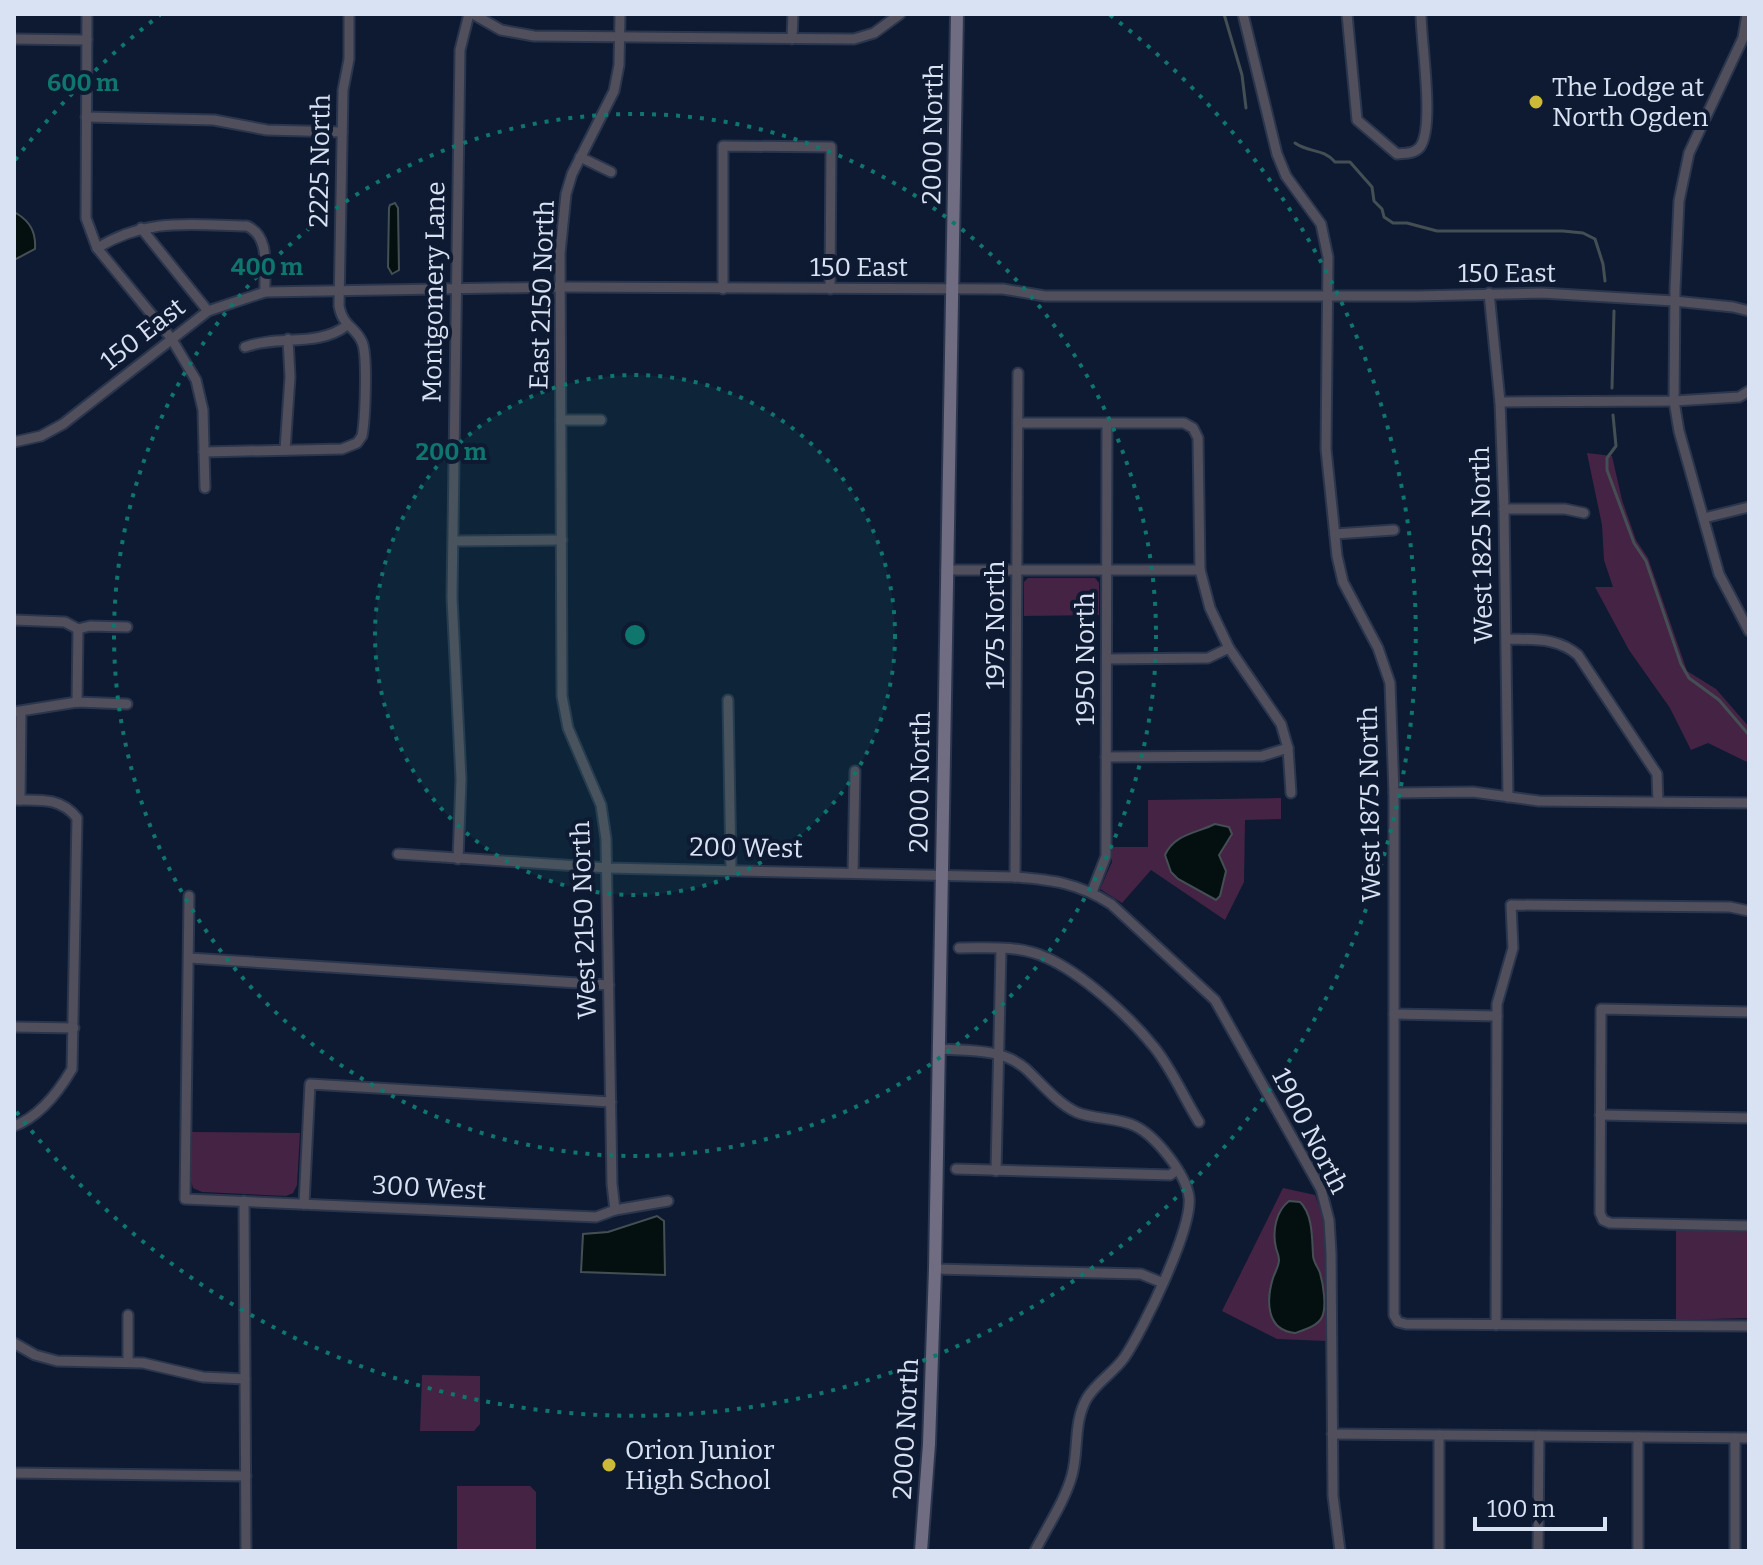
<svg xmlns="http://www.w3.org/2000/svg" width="1763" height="1565" font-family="Bitter,serif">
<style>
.green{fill:#452345}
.water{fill:#041010;stroke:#444f54;stroke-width:2}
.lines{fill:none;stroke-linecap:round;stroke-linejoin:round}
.stream{stroke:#444f54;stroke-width:3}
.street-casing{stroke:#2a364d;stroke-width:13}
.secondary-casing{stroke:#2a364d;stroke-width:16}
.street{stroke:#514f5c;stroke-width:9}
.secondary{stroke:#706c81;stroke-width:12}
.ring{fill:none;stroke:#0f766e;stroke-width:4;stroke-dasharray:4 8}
.poi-dot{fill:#cdb938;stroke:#0e1a32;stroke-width:3}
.labels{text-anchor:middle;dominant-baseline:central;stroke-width:8;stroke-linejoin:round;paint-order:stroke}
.poi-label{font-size:26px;fill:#d9e2f3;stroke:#0e1a32;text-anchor:start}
.street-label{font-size:26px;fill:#d9e2f3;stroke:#0e1a32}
.centre{fill:#0f766e;stroke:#0e1a32;stroke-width:4}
.ring-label{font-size:24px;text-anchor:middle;font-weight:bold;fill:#0f766e;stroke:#0e1a32;stroke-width:8;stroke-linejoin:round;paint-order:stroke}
</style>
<rect width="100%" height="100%" fill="#0e1a32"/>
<g class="green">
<polygon points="1587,453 1612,456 1622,500 1636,540 1648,558 1687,671 1716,689 1749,727 1749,763 1708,743 1691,750 1670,708 1629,650 1595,587 1613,587 1604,560 1602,525"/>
<polygon points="1028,578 1095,578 1099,583 1099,615 1024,616 1024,582"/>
<polygon points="1281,798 1281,819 1245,820 1244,882 1225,920 1151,870 1122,903 1100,889 1112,862 1112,847 1148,847 1148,800"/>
<polygon points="191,1132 300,1133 297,1185 293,1193 286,1196 202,1192 193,1188 190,1177"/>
<polygon points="1283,1188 1315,1195 1325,1223 1327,1341 1277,1339 1222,1311"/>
<polygon points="1676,1229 1740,1230 1748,1233 1749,1313 1747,1318 1676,1320"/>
<polygon points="422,1375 480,1376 480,1424 474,1431 420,1431"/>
<polygon points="457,1486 530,1486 536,1492 536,1551 457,1551"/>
</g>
<g class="water">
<polygon points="395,203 398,208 399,270 392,274 388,267 389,208 390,205"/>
<path d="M 16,213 C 31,222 36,233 35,249 L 14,260 L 14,214 Z"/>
<path d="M 1215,824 L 1229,827 L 1232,834 L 1219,855 L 1226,871 L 1220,896 L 1216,900 L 1178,879 L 1171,872 L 1165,855 C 1174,834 1197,833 1215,824 Z"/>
<path d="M 1289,1201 L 1300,1202 C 1313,1214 1312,1240 1313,1255 C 1313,1262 1318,1267 1320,1273 C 1323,1283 1327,1307 1322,1317 C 1318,1326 1304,1330 1295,1333 C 1266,1330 1266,1301 1273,1278 C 1275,1272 1279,1266 1279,1260 C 1279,1255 1277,1252 1276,1248 C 1272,1231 1276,1211 1289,1201 Z"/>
<polygon points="657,1216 664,1221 665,1275 581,1272 583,1234 608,1232"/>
</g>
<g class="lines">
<g class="stream">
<polyline points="1224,14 1242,75 1246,108"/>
<path d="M 1295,143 C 1309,153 1323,148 1335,162 L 1350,162 L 1372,187 L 1374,201 L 1382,209 L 1384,217 L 1393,223 L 1407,223 L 1437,231 L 1563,231 L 1583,233 L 1595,239 L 1603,264 L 1605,281"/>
<polyline points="1612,388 1614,311"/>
<polyline points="1613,415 1616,446 1607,458 1607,470 1634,543 1646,561 1681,664 1689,678 1719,700 1749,735"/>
</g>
<g class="street-casing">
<g id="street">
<polyline points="87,14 86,218 97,248 171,338 196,380 203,410 205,488"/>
<polyline points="473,14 501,30 534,36 854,39 874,33 900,14"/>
<polyline points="1243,14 1277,154 1286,176 1321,224 1328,257 1326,449 1337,556 1343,582 1378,648 1390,683 1394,793 1394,1315 1398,1322 1406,1324 1749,1326"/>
<path d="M 1347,14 L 1357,120 L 1397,154 C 1406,153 1414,154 1420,147 C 1435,127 1421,42 1421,14"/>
<polyline points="1747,14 1743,38 1689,153 1679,201 1675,290 1674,401 1679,431 1719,574 1749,631"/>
<polyline points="14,39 87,40"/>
<polyline points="792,39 793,14"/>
<polyline points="86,117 214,120 267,130 342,132"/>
<polyline points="580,157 611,172"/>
<polyline points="141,228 208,311"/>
<path d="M 97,248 C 148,217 191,225 247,226 C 271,237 264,268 265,292"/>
<polyline points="723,289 723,146 831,147 830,289"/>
<polyline points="1489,293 1500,402 1504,509 1508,797"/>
<path d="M 245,347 C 278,335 318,347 346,326"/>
<polyline points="1500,402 1674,401 1739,397 1749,391"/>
<polyline points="561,420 601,420"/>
<polyline points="1018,423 1184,423 1193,428 1198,438 1200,570 1210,608 1229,648 1281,724 1288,748 1291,793"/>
<polyline points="14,442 41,436 63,424 208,311 265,292 560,287 1003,289 1045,296 1416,296 1542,293 1674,301 1733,307 1749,311"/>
<polyline points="285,450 290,377 288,339"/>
<path d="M 204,452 L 342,449 L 357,443 L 362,436 C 365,421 368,355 362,342 C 355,326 343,327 339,306 L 343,90 L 349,59 L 349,14"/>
<polyline points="1504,509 1565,509 1584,513"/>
<polyline points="1704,518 1749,507"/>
<polyline points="1335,534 1394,530"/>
<polyline points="454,541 562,540"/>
<polyline points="946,570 1200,570"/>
<polyline points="14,620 65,622 78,629 90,626 127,627"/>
<path d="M 1507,639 C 1534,640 1557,637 1578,655 L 1657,774 L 1658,802"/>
<polyline points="1107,659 1208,658 1229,648"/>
<polyline points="728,700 731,869"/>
<polyline points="77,702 78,629"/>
<polyline points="14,712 77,702 127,704"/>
<polyline points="1106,757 1262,756 1288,748"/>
<polyline points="1394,793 1473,792 1539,801 1749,803"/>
<path d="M 14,800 C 39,800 61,797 77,818 L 72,1069 C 59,1091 39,1117 14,1126"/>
<polyline points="20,800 21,712"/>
<path d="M 398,854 L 608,868 L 1015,877 C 1053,880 1078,883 1111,904 L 1215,1000 L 1321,1189 L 1329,1220 L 1331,1253 L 1333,1496 L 1340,1551"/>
<polyline points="458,859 461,779 452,598 460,50 469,14"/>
<polyline points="853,873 855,771"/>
<polyline points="1015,877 1018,373"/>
<polyline points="1092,892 1106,856 1107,423"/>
<polyline points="189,896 185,1199 596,1217 615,1210 668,1201"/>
<path d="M 959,948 C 987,948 1019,945 1045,957 C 1082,973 1129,1016 1154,1047 C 1172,1069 1184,1098 1199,1122"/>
<polyline points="189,958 609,985"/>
<polyline points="1749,1012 1601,1009 1600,1213 1603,1220 1610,1223 1749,1226"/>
<polyline points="1394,1014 1497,1016"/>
<polyline points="14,1027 74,1028"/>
<path d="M 939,1049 C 969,1051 1002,1048 1026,1069 C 1042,1084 1056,1102 1076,1112 C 1095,1120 1117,1117 1135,1126 C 1156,1136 1186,1174 1189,1197 C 1193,1228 1143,1330 1124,1358 C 1113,1373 1097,1382 1087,1398 C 1073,1422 1079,1450 1072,1475 C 1065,1501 1047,1527 1035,1551"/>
<polyline points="1600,1115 1749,1118"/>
<polyline points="956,1169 1170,1175 1177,1170"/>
<polyline points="996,1171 1001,949"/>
<polyline points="244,1201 246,1551"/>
<polyline points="304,1204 310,1084 611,1102"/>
<polyline points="615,1210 612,1184 606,839 601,805 568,728 562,696 560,253 566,194 572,174 614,91 619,65 620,14"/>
<polyline points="935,1269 1141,1274 1163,1283"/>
<polyline points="128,1315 128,1362"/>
<polyline points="1496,1325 1497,1016 1497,1004 1513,948 1511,905 1730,907 1749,911"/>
<polyline points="14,1343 35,1355 57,1361 143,1363 203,1377 245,1379"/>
<polyline points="1332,1434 1749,1438"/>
<polyline points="1638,1437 1638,1551"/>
<polyline points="14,1473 246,1476"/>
<polyline points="1439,1551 1439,1435"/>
<polyline points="1538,1551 1539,1436"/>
<polyline points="1735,1551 1735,1438"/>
</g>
</g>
<g class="secondary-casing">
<polyline id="secondary" points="921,1551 929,1444 935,1269 957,14"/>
</g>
<use href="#street" class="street"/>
<use href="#secondary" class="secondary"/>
</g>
<circle cx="635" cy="635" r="260" fill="#0f766e" fill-opacity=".12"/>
<g class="ring">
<circle cx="635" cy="635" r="260"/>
<circle cx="635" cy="635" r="521"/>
<path d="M15 160A781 781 0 0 1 160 15M1110 15A781 781 0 1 1 15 1110"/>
</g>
<g class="poi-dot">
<circle cx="1536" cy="102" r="8"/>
<circle cx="609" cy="1465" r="8"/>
</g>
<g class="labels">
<g class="poi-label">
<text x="1552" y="87">The Lodge at<tspan x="1552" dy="30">North Ogden</tspan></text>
<text x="625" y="1450">Orion Junior<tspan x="625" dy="30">High School</tspan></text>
</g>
<g class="street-label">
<text transform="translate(933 134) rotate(-89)">2000 North</text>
<text transform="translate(320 161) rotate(-89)">2225 North</text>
<text x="859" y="267">150 East</text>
<text x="1507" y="273">150 East</text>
<text transform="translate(434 292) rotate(-89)">Montgomery Lane</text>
<text transform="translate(542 295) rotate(-88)">East 2150 North</text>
<text transform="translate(143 334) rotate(-38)">150 East</text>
<text transform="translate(1482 545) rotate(-91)">West 1825 North</text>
<text transform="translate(995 625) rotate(-90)">1975 North</text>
<text transform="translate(1085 659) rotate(-90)">1950 North</text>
<text transform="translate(920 782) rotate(-89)">2000 North</text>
<text transform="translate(1370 804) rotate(-91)">West 1875 North</text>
<text transform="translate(746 848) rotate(1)">200 West</text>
<text transform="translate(584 920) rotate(-92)">West 2150 North</text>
<text transform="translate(1310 1131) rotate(63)">1900 North</text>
<text transform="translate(429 1188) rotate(3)">300 West</text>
<text transform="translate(906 1429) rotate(-87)">2000 North</text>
</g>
</g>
<circle cx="635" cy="635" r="12" class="centre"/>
<g class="ring-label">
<text x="83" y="91">600 m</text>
<text x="267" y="275">400 m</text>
<text x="451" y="460">200 m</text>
</g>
<rect width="1763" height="1565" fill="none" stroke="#d9e2f3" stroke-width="32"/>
<path d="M1475 1517v12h130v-12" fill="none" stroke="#d9e2f3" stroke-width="4"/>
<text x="1487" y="1517" font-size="24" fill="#d9e2f3" stroke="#0e1a32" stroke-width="6" paint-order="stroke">100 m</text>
</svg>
